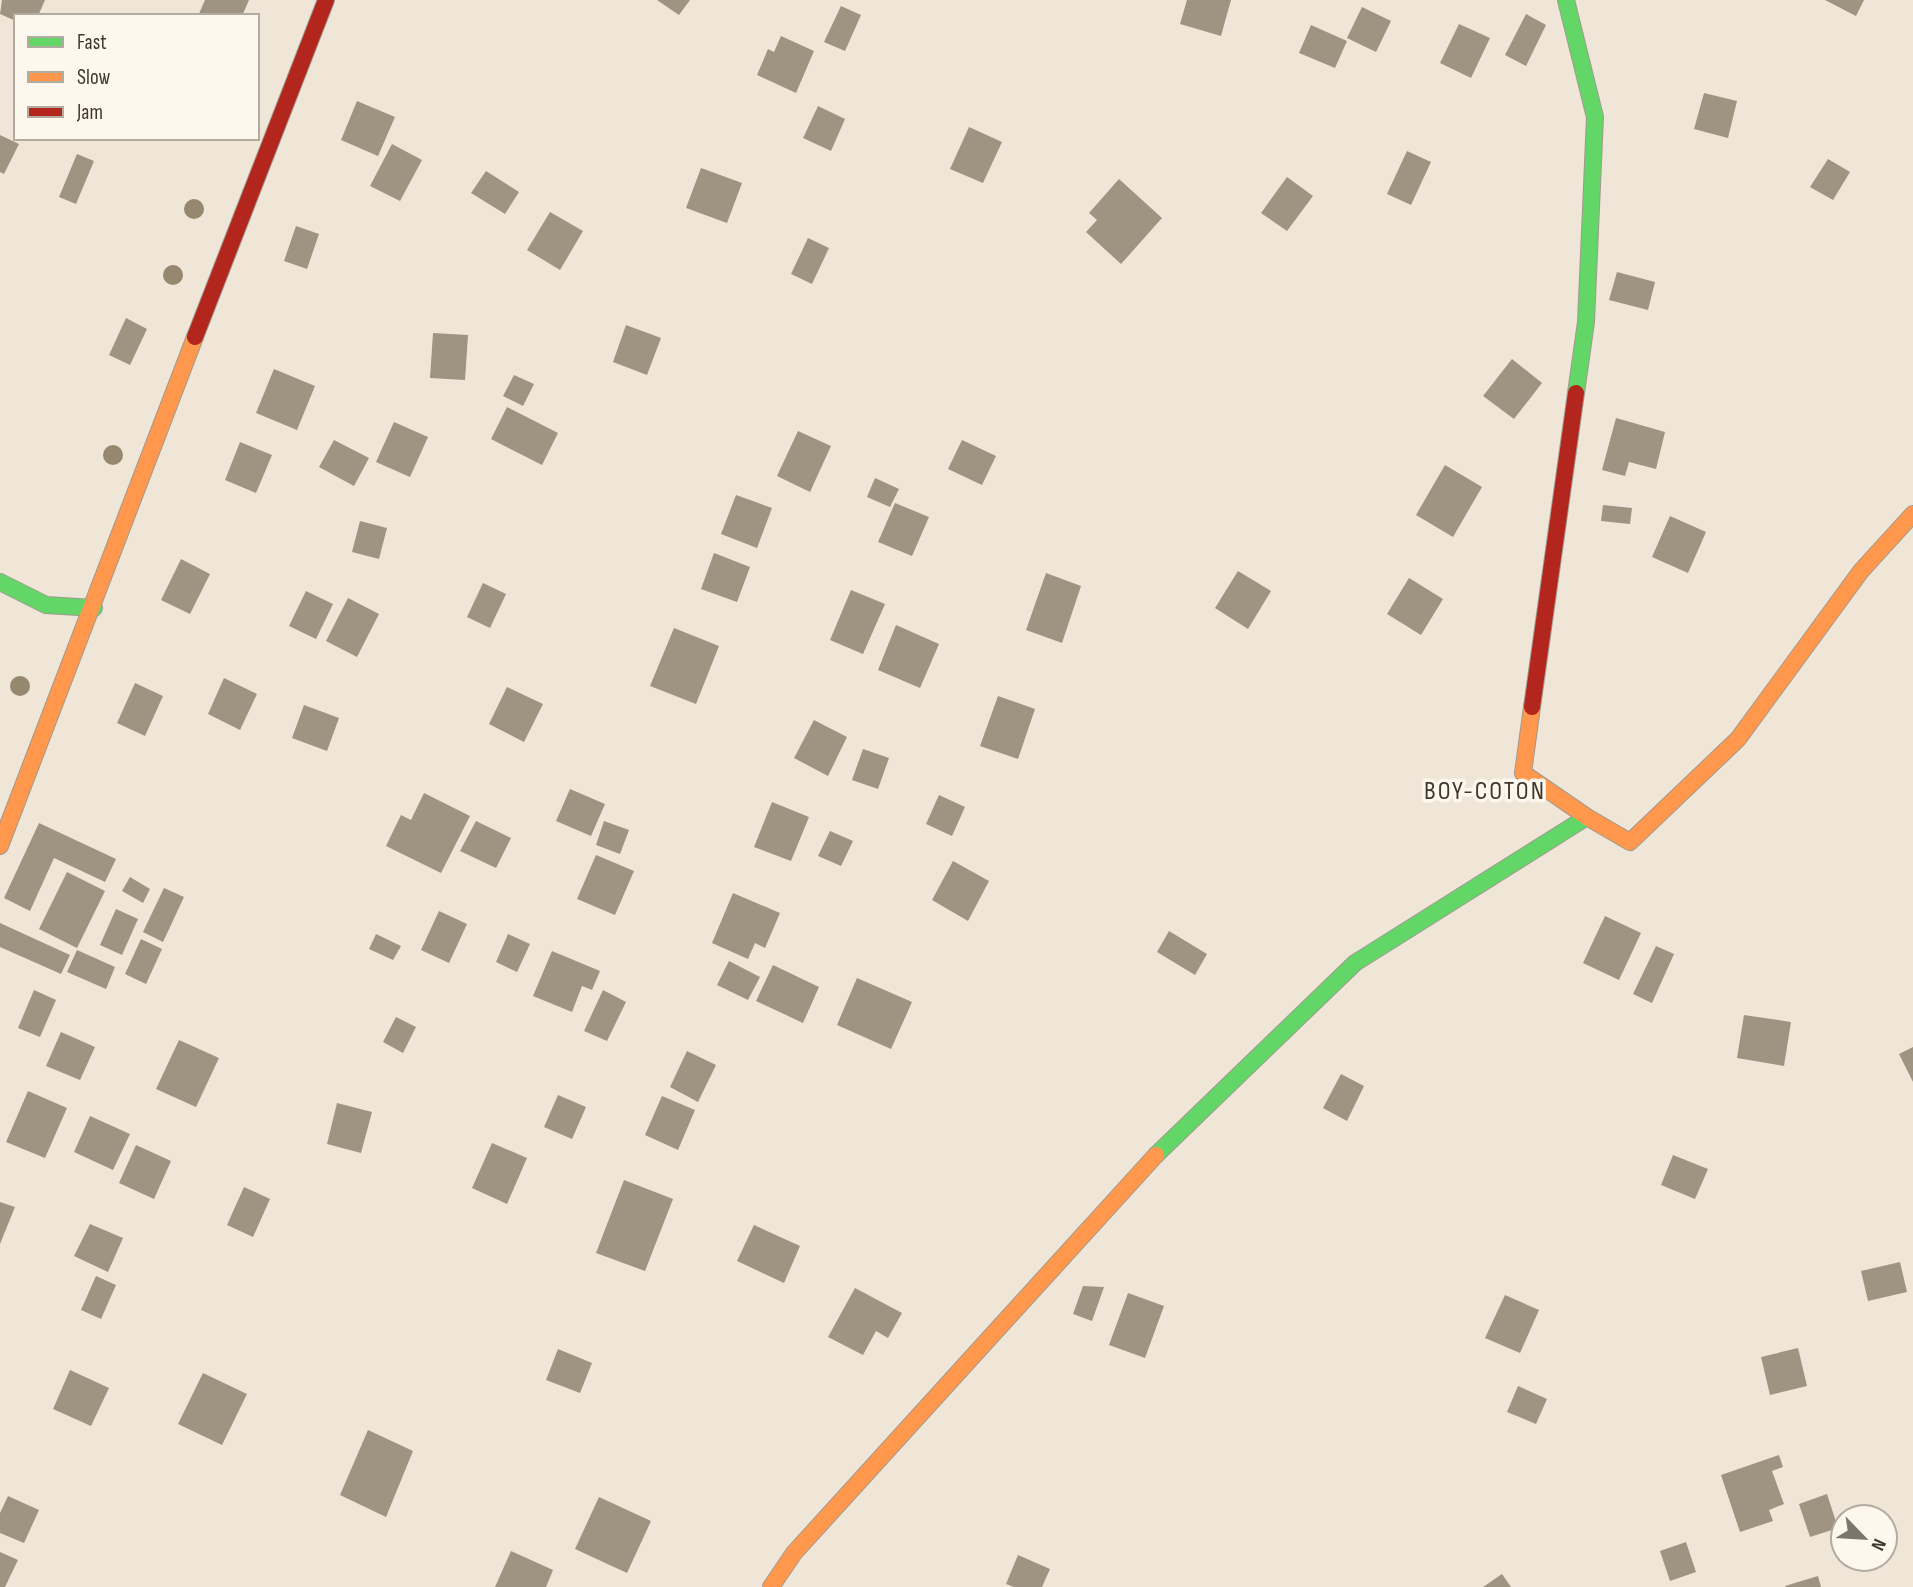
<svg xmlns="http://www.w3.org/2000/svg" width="1913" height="1587" font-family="'Sofia Sans Condensed',sans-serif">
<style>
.building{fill:#9f9481}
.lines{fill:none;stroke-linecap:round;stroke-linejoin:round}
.fast-casing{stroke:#a09a8f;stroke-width:18}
.slow-casing{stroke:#a09a8f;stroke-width:18}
.jam-casing{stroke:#a09a8f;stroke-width:18}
.fast{stroke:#63d668;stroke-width:16}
.slow{stroke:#ff974d;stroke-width:16}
.jam{stroke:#b3261e;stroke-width:16}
.tree{fill:#96886e}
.labels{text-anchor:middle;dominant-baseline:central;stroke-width:7;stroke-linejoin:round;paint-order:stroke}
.neighbourhood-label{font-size:26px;letter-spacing:2px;fill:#3e382d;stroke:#fef7ed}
</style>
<rect width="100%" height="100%" fill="#efe6d8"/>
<g class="building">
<polygon points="2,0 45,0 38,16 16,16 16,21 0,14"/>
<polygon points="205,0 249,0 242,16 198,16"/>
<polygon points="657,0 690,0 679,15"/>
<polygon points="1187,0 1231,0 1221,36 1180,24"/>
<polygon points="1825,0 1864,0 1856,16"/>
<polygon points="841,6 861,15 845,51 824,42"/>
<polygon points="1362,7 1391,21 1376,52 1347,38"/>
<polygon points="1526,14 1546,25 1526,66 1505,55"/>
<polygon points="1459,24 1490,38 1471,78 1440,63"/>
<polygon points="1311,25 1347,41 1335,68 1299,53"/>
<polygon points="781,36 814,51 796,93 757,75 768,49 774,52"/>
<polygon points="1704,93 1737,101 1728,138 1694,129"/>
<polygon points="357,101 395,117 378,156 341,140"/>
<polygon points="818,106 845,119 831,151 803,138"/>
<polygon points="969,127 1002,142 983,183 950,169"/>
<polygon points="0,135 19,144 4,174 0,172"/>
<polygon points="392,144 422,160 400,201 370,186"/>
<polygon points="1407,151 1431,162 1411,205 1387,194"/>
<polygon points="77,154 94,161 76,204 59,197"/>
<polygon points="1828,159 1850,172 1833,200 1810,187"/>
<polygon points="701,168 742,183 727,223 686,208"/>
<polygon points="486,171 519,192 505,214 471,193"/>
<polygon points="1287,177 1313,196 1287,231 1261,213"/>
<polygon points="1119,179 1162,218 1121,264 1086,232 1097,220 1089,213"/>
<polygon points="550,212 583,231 560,270 527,250"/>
<polygon points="296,226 319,234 307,269 284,261"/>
<polygon points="808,238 829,248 812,284 791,274"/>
<polygon points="1617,272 1655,282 1648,310 1609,300"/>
<polygon points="126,318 147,329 130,365 109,355"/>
<polygon points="626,325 661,338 647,375 613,362"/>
<polygon points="433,333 468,335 465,380 430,378"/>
<polygon points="1512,359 1542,383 1514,419 1483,396"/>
<polygon points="274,369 315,386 297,430 256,413"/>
<polygon points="514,375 534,384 523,406 503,396"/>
<polygon points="507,407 558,433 542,465 491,439"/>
<polygon points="1616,418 1665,432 1656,469 1629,462 1625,476 1602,470"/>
<polygon points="394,422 428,437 410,477 376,462"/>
<polygon points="798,431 831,446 810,492 777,476"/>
<polygon points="334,440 369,458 354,486 319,467"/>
<polygon points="962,440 996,456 982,485 948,469"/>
<polygon points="240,442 272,455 256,493 225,480"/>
<polygon points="1445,465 1482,487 1453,537 1416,515"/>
<polygon points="875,478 899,489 890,507 867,497"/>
<polygon points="736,495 772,508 757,548 721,534"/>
<polygon points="895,503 929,517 912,556 878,542"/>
<polygon points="1603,505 1632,508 1630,524 1601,521"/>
<polygon points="1670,516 1706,532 1688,573 1652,557"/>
<polygon points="360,521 387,528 379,559 352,552"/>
<polygon points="714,553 750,567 737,602 701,589"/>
<polygon points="181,559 210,574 190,614 161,600"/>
<polygon points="1238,571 1271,591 1248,629 1215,608"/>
<polygon points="1046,573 1081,586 1062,643 1026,630"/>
<polygon points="1409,578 1443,599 1421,635 1387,614"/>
<polygon points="483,583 506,594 490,628 467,617"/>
<polygon points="851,590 885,604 863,654 830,640"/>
<polygon points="306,591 333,604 316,639 289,626"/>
<polygon points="348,598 379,614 357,657 326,641"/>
<polygon points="896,625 939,644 920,688 878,670"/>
<polygon points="674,628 719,646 696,704 650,686"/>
<polygon points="224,678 257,694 240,730 208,714"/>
<polygon points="135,683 163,696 145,736 117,723"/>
<polygon points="507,687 543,704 524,742 489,724"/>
<polygon points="998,696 1035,709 1018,759 980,746"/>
<polygon points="304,705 339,718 327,751 292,738"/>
<polygon points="814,720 847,737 828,776 794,758"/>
<polygon points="863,749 889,758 878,789 852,780"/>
<polygon points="570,789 605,804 591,836 556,821"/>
<polygon points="424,793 470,816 441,873 386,846 401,815 411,820"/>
<polygon points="939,795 965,807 952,836 926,824"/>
<polygon points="772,802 809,817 791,861 754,847"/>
<polygon points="476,821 511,838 496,868 460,851"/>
<polygon points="604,821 629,830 620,854 596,845"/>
<polygon points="39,823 116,859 105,882 54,858 30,911 4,898"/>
<polygon points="830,831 853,841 841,866 818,856"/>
<polygon points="596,855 634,871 615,915 577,899"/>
<polygon points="953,861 989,881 968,921 932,900"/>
<polygon points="67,872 105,891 77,948 39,929"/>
<polygon points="130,877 150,889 143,903 122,891"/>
<polygon points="164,888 184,897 163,942 143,932"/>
<polygon points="733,893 780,913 765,948 755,943 748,959 712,943"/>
<polygon points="116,909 138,919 122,955 100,945"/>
<polygon points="439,911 467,924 449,963 421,950"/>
<polygon points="1605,916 1641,933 1619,980 1583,963"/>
<polygon points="0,923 70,955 61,974 0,947"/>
<polygon points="1169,931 1207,954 1195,975 1157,952"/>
<polygon points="376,934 401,946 393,960 369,949"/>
<polygon points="508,934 530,944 517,972 496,962"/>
<polygon points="141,939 162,949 146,984 125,974"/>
<polygon points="1656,946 1674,954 1652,1003 1633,994"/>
<polygon points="77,950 115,967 106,989 67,972"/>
<polygon points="552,951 600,971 592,990 582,986 572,1012 533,996"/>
<polygon points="729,961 760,977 748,1000 717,985"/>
<polygon points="773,965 819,987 803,1023 756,1001"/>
<polygon points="857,978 912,1002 891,1049 837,1025"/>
<polygon points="34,990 56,1000 40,1037 18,1028"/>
<polygon points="603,990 626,1002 607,1041 584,1031"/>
<polygon points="1744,1015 1791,1022 1784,1066 1737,1058"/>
<polygon points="396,1017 416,1027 403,1053 383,1042"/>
<polygon points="61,1032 95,1047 80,1080 46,1066"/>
<polygon points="179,1040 219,1058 196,1107 156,1089"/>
<polygon points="1913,1047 1913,1082 1899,1054"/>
<polygon points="687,1051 716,1065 698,1102 670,1087"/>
<polygon points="1341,1074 1364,1086 1347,1121 1323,1108"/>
<polygon points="28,1091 67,1108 45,1158 6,1142"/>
<polygon points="558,1095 586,1107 572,1139 544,1127"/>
<polygon points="662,1096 695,1110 678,1150 645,1135"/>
<polygon points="337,1103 372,1112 361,1153 327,1144"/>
<polygon points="90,1116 130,1134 113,1170 74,1152"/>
<polygon points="492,1143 527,1158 507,1204 472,1188"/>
<polygon points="136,1145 171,1161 154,1199 119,1183"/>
<polygon points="1673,1155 1708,1169 1695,1199 1661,1185"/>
<polygon points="624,1180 673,1199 645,1271 596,1253"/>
<polygon points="244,1187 270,1199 253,1237 227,1225"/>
<polygon points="0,1202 15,1207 0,1244"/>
<polygon points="90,1224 123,1238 108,1272 74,1256"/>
<polygon points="754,1225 800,1246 784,1283 737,1261"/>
<polygon points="1900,1262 1907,1292 1868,1301 1861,1271"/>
<polygon points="96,1276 116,1285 101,1319 81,1310"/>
<polygon points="1083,1286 1104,1287 1092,1321 1073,1314"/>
<polygon points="855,1288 902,1313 888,1338 876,1331 863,1355 828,1337"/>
<polygon points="1128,1293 1164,1306 1145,1358 1109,1345"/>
<polygon points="1505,1295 1539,1310 1520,1353 1485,1338"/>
<polygon points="1798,1348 1807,1386 1770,1395 1761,1357"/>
<polygon points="558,1349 592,1363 580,1393 546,1380"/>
<polygon points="70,1370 109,1388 91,1426 53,1409"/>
<polygon points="203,1373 247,1394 222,1445 178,1424"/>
<polygon points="1518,1386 1547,1399 1536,1424 1507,1412"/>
<polygon points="368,1430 413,1451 386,1517 340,1495"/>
<polygon points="1779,1455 1783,1467 1772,1471 1784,1504 1769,1510 1773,1521 1740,1532 1721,1475"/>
<polygon points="1827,1494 1838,1528 1810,1537 1799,1504"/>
<polygon points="8,1496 39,1510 24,1543 0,1533 0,1513"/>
<polygon points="599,1497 651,1521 627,1573 575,1549"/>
<polygon points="1686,1542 1696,1572 1670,1581 1660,1551"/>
<polygon points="511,1551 553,1570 546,1587 495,1587"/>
<polygon points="0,1552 18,1560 5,1587 0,1587"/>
<polygon points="1018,1555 1050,1569 1042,1587 1014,1587 1006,1584"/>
<polygon points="1502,1574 1511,1587 1483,1587"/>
<polygon points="1818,1576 1821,1587 1786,1587 1785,1586"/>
</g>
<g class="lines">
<g class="fast-casing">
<g id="fast">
<polyline points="1566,0 1595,117 1586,322 1576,393"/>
<polyline points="0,582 46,605 94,608"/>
<polyline points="1156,1155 1355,963 1587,817"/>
</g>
</g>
<g class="slow-casing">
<g id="slow">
<polyline points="1532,707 1523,773 1587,817 1630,842 1738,739 1861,571 1913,514"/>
<polyline points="0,846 195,337"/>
<polyline points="771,1587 794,1553 1156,1155"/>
</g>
</g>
<g class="jam-casing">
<g id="jam">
<polyline points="195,337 326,0"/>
<polyline points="1532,707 1576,393"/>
</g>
</g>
<use href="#fast" class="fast"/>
<use href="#slow" class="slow"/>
<use href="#jam" class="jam"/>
</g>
<g class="tree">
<circle cx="194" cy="209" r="10"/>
<circle cx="173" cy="275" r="10"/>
<circle cx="113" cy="455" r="10"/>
<circle cx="20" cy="686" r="10"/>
</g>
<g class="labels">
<g class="neighbourhood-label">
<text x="1485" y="791">BOY-COTON</text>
</g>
</g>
<rect x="14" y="14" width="245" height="126" fill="#fef7ed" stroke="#b1aba0" stroke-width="2"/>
<rect x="28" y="37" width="35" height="10" fill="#63d668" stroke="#b1aba0" stroke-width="2"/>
<text x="77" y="49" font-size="21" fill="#3e382d">Fast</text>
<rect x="28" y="72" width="35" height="10" fill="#ff974d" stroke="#b1aba0" stroke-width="2"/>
<text x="77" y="84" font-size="21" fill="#3e382d">Slow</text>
<rect x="28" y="107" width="35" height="10" fill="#b3261e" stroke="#b1aba0" stroke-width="2"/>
<text x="77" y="119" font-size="21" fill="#3e382d">Jam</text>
<g transform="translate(1864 1538) rotate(115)"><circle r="33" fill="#fef7ed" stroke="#b1aba0" stroke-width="2"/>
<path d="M0-5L12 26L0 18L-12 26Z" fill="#7c7569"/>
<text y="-10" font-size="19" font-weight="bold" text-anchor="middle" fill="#3e382d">N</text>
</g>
</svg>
